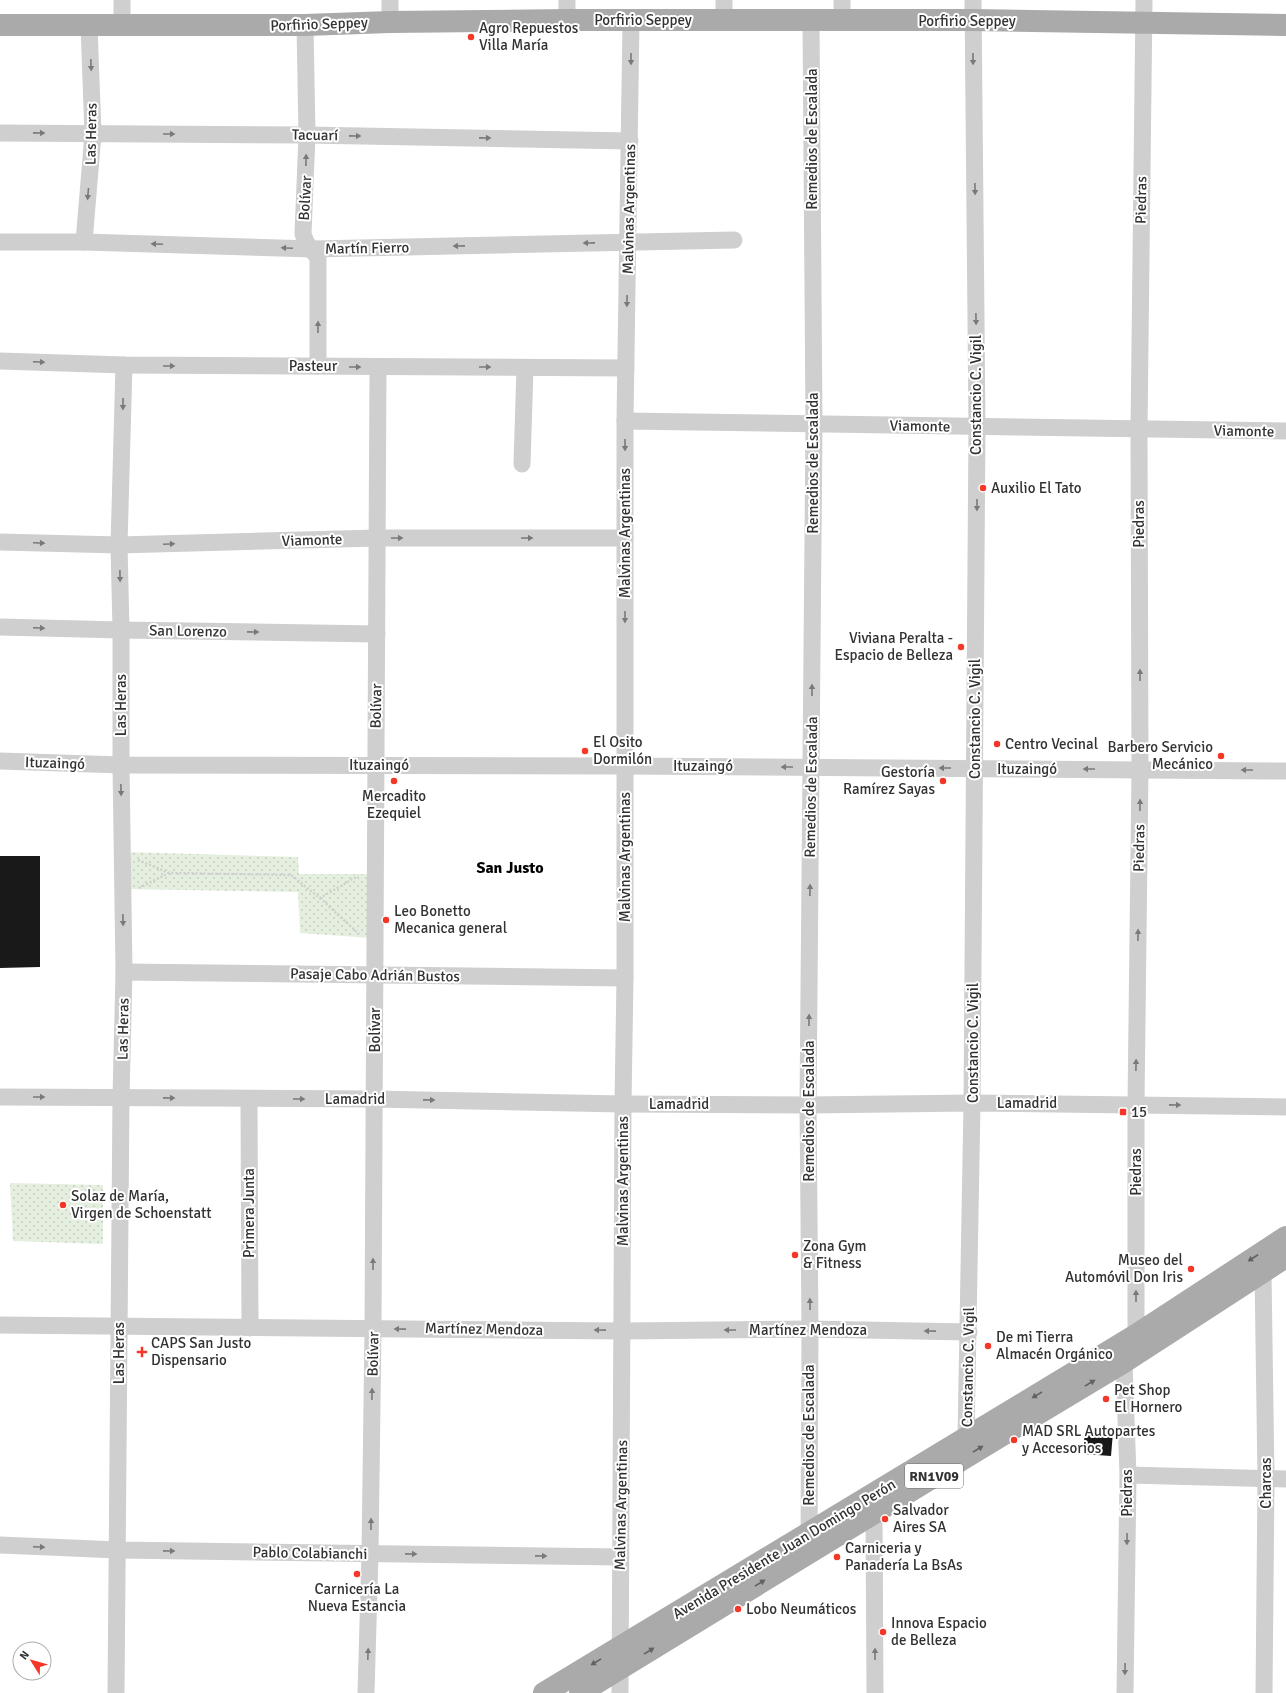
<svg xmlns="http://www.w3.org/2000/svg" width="1286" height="1693" font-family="Signika,sans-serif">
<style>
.park{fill:url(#park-dots)}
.building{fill:#191919}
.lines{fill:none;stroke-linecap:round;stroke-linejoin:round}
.path{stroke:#cfcfcf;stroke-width:2.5;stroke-dasharray:2 2;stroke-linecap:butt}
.minor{stroke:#cfcfcf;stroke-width:17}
.major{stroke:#aaa;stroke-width:22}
.oneway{fill:#797979}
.oneway2{fill:#626262}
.poi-dot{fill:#f53727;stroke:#fff;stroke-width:1.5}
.labels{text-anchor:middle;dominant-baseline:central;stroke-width:4;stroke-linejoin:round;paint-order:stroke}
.shield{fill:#fff;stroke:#707070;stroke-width:1}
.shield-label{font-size:14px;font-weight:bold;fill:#323232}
.street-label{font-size:15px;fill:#323232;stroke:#fff}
.poi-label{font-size:15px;fill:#323232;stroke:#fff;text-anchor:start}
.neighbourhood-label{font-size:16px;font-weight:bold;fill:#000;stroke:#fff}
</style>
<defs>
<pattern id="park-dots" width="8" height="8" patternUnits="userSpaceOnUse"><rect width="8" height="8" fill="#e5efdf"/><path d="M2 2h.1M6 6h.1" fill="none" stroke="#c5cdc0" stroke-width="1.8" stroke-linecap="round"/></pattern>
</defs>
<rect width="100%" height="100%" fill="#fff"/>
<g class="park">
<polygon points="126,852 298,857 299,874 370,874 371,938 300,933 298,892 126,889"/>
<polygon points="10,1183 103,1185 103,1244 13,1241"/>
</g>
<g class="building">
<polygon points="0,856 40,856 40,967 0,968"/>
<polygon points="1085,1430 1113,1432 1111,1456 1083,1454"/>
</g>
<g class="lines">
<g class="path">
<polyline points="138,860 169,873"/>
<polyline points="139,888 169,873 291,875 320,898 358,876"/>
<polyline points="320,898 359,934"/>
</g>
<g class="minor">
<polyline points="390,0 390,22"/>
<polyline points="567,0 567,20"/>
<polyline points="724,0 724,21"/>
<polyline points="842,0 842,21"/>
<polyline points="122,25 122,0"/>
<polyline points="305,25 307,135 303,234 306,242 318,258 318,366"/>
<polyline points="0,133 307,135 630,141"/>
<polyline points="0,242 84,242 313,249 734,240"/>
<polyline points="84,242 93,134 89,26"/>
<polyline points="0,361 124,365 626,368"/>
<polyline points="625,421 1286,431"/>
<polyline points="522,464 525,368"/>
<polyline points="0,542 119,545 377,538 625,538"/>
<polyline points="0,627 121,630 377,634"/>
<polyline points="0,761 121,765 625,766 1286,771"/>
<polyline points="124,972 625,978"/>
<polyline points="0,1097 374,1099 623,1104 808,1105 972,1103 1286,1107"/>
<polyline points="249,1099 250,1328"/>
<polyline points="1263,1272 1266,1479 1264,1693"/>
<polyline points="0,1325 623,1331 810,1329 969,1332"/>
<polyline points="966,1438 972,1103 977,427 973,0"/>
<polyline points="1128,1475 1286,1479"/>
<polyline points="874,1513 875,1693"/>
<polyline points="809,1543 810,1329 808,1105 814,424 811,21"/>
<polyline points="0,1545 118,1550 620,1557"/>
<polyline points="116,1693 121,1097 124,972 121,765 121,630 119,545 124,365"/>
<polyline points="366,1693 370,1554 373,1328 378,367"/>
<polyline points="620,1693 623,1104 625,978 625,421 631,20"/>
<polyline points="1125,1693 1128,1475 1124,1362 1136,1335 1136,1104 1140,769 1139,430 1144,0"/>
</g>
<g class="major">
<polyline points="0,25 305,25 390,22 567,20 973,20 1286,25"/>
<polyline points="544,1693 1136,1335 1286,1237"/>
<polyline points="580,1693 966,1457 1124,1362 1286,1257"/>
</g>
</g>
<defs><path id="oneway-solid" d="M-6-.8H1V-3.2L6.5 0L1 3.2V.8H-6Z"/></defs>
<g class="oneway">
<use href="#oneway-solid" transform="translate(631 59) rotate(90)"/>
<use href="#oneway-solid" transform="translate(973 59) rotate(89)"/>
<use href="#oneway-solid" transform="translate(91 65) rotate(88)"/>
<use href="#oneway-solid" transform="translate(39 133) rotate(1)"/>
<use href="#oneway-solid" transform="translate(169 134)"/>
<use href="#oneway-solid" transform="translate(355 136) rotate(1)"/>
<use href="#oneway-solid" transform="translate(485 138) rotate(1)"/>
<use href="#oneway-solid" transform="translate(306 160) rotate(-89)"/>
<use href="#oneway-solid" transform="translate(975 189) rotate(89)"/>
<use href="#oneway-solid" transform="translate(88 194) rotate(95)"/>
<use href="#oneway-solid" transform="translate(589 243) rotate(179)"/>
<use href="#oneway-solid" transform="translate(157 244) rotate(-178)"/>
<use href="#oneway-solid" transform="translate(459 246) rotate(179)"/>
<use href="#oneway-solid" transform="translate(287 248) rotate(-178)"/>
<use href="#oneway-solid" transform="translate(627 301) rotate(91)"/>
<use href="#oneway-solid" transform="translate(976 319) rotate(89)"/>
<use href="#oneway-solid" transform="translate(318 327) rotate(-90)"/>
<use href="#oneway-solid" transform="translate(39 362) rotate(2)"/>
<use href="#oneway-solid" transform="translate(169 366)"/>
<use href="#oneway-solid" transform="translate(355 367)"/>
<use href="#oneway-solid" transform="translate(485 367)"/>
<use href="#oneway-solid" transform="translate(123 404) rotate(91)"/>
<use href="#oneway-solid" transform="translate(625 445) rotate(90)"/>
<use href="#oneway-solid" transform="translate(977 505) rotate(90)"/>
<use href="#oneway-solid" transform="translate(397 538)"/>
<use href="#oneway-solid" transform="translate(527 538)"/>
<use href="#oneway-solid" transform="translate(39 543) rotate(2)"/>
<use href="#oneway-solid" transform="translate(169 544) rotate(-2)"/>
<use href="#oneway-solid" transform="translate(120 576) rotate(89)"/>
<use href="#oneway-solid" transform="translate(625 617) rotate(90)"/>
<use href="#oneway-solid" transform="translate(39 628) rotate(2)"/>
<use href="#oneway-solid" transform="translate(253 632) rotate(1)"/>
<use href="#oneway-solid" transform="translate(1140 675) rotate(-90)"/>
<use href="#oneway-solid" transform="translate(812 690) rotate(-90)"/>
<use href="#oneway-solid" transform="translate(787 767) rotate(-180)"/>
<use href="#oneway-solid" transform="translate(945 768) rotate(-180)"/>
<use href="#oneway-solid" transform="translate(1089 769) rotate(-180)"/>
<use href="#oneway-solid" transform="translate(1247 770) rotate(-180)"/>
<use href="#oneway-solid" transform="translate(121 790) rotate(89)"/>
<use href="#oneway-solid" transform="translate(1140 805) rotate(-89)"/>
<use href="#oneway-solid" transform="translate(810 890) rotate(-89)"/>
<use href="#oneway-solid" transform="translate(123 920) rotate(89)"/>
<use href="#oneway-solid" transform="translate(1138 935) rotate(-89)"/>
<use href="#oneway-solid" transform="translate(809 1020) rotate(-89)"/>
<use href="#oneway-solid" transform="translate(1136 1065) rotate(-89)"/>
<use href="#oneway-solid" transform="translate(39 1097)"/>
<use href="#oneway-solid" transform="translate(169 1098) rotate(1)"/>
<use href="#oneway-solid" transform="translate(299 1099)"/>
<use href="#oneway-solid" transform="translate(429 1100) rotate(1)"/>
<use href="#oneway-solid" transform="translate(1175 1105) rotate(1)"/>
<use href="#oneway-solid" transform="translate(373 1264) rotate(-90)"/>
<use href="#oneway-solid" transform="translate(1136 1296) rotate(-90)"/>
<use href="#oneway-solid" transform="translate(810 1304) rotate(-91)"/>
<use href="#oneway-solid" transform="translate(400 1329) rotate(-179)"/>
<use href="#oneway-solid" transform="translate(600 1330) rotate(-179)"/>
<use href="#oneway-solid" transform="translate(730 1330) rotate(180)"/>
<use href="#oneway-solid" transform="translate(930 1331) rotate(-179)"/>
<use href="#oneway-solid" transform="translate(372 1394) rotate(-89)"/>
<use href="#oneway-solid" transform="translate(371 1524) rotate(-89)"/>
<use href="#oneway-solid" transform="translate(1127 1539) rotate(91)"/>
<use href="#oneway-solid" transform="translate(39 1547) rotate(2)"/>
<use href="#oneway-solid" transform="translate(169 1551) rotate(1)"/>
<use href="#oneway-solid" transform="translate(411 1554) rotate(1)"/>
<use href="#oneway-solid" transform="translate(541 1556) rotate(1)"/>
<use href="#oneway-solid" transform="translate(368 1654) rotate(-88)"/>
<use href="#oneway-solid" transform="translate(875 1654) rotate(-90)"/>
<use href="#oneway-solid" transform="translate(1125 1669) rotate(91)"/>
</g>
<g class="oneway2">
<use href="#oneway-solid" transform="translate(1253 1258) rotate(147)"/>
<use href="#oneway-solid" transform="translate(1090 1383) rotate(-31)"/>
<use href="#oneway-solid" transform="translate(1037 1395) rotate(149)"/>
<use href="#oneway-solid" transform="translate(978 1449) rotate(-31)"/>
<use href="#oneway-solid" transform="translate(760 1583) rotate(-32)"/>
<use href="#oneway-solid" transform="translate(649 1651) rotate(-32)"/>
<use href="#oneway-solid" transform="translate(596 1662) rotate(149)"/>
</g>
<g class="poi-dot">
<circle cx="471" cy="37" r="4"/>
<circle cx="983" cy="488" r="4"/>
<circle cx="961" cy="647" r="4"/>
<circle cx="997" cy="744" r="4"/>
<circle cx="585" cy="751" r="4"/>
<circle cx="1221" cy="756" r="4"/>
<circle cx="394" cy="781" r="4"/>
<circle cx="943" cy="781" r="4"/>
<circle cx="386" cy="920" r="4"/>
<rect x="1119" y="1108" width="8" height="8" rx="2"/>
<circle cx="63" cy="1205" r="4"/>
<circle cx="795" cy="1255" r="4"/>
<circle cx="1191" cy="1269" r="4"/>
<circle cx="988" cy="1346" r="4"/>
<path d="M140 1346h4v4h4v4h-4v4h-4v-4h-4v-4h4z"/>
<circle cx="1106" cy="1399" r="4"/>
<circle cx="1014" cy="1440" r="4"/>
<circle cx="885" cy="1519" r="4"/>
<circle cx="837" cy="1557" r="4"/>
<circle cx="357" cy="1574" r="4"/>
<circle cx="738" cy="1609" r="4"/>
<circle cx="883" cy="1632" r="4"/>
</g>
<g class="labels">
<rect class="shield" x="905" y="1464" width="58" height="24" rx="3"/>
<g class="shield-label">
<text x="934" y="1476">RN1V09</text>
</g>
<g class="street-label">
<text x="643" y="20">Porfirio Seppey</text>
<text x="967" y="21">Porfirio Seppey</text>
<text transform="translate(319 24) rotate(-2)">Porfirio Seppey</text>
<text transform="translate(91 134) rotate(-89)">Las Heras</text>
<text transform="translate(315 135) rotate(1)">Tacuarí</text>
<text transform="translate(812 139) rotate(-90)">Remedios de Escalada</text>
<text transform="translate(305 198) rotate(-87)">Bolívar</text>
<text transform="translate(1141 200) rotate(-89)">Piedras</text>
<text transform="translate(629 209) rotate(-89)">Malvinas Argentinas</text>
<text transform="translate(367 248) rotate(-1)">Martín Fierro</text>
<text x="313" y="366">Pasteur</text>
<text transform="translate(976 395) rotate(-90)">Constancio C. Vigil</text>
<text transform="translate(920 426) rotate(1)">Viamonte</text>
<text transform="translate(1244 431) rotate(1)">Viamonte</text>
<text transform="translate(813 463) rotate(-90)">Remedios de Escalada</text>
<text transform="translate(1139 524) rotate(-90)">Piedras</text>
<text transform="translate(625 533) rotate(-90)">Malvinas Argentinas</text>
<text transform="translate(312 540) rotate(-2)">Viamonte</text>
<text transform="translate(188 631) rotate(1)">San Lorenzo</text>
<text transform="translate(121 705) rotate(-90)">Las Heras</text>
<text transform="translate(376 706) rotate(-89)">Bolívar</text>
<text transform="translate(975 719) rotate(-90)">Constancio C. Vigil</text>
<text transform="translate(55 763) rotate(2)">Ituzaingó</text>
<text x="379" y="765">Ituzaingó</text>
<text x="703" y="766">Ituzaingó</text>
<text x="1027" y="769">Ituzaingó</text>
<text transform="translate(811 787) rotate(-89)">Remedios de Escalada</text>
<text transform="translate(1139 848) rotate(-89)">Piedras</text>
<text transform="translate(625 857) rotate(-90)">Malvinas Argentinas</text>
<text transform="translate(375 975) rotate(1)">Pasaje Cabo Adrián Bustos</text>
<text transform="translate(123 1029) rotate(-89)">Las Heras</text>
<text transform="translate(375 1030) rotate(-90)">Bolívar</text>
<text transform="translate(973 1043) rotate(-90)">Constancio C. Vigil</text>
<text x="355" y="1099">Lamadrid</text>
<text x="1027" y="1103">Lamadrid</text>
<text x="679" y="1104">Lamadrid</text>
<text transform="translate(809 1111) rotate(-90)">Remedios de Escalada</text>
<text transform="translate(1136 1172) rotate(-90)">Piedras</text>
<text transform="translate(623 1181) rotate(-90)">Malvinas Argentinas</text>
<text transform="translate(249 1213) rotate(-90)">Primera Junta</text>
<text transform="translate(484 1329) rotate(1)">Martínez Mendoza</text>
<text x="808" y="1330">Martínez Mendoza</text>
<text transform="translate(119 1353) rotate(-90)">Las Heras</text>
<text transform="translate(373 1354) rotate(-89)">Bolívar</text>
<text transform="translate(968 1367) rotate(-89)">Constancio C. Vigil</text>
<text transform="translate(809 1435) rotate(-90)">Remedios de Escalada</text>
<text transform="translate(1266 1483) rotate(-90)">Charcas</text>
<text transform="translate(1127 1493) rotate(-90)">Piedras</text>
<text transform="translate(621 1505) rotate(-89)">Malvinas Argentinas</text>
<text transform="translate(784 1549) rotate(-31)">Avenida Presidente Juan Domingo Perón</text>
<text transform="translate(310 1553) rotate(1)">Pablo Colabianchi</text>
</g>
<g class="poi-label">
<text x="479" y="28">Agro Repuestos<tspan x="479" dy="17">Villa María</tspan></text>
<text x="991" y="488">Auxilio El Tato</text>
<text x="953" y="638" text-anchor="end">Viviana Peralta -<tspan x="953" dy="17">Espacio de Belleza</tspan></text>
<text x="593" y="742">El Osito<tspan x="593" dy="17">Dormilón</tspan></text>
<text x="1005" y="744">Centro Vecinal</text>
<text x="1213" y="747" text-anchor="end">Barbero Servicio<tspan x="1213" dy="17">Mecánico</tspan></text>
<text x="935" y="772" text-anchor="end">Gestoría<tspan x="935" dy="17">Ramírez Sayas</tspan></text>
<text x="394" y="796" text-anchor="middle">Mercadito<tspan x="394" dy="17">Ezequiel</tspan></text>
<text x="394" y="911">Leo Bonetto<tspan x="394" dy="17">Mecanica general</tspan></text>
<text x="1131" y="1112">15</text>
<text x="71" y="1196">Solaz de María,<tspan x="71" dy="17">Virgen de Schoenstatt</tspan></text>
<text x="803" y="1246">Zona Gym<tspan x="803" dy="17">&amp; Fitness</tspan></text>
<text x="1183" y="1260" text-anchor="end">Museo del<tspan x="1183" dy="17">Automóvil Don Iris</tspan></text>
<text x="996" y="1337">De mi Tierra<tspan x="996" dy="17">Almacén Orgánico</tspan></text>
<text x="151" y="1343">CAPS San Justo<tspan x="151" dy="17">Dispensario</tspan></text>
<text x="1114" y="1390">Pet Shop<tspan x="1114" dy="17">El Hornero</tspan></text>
<text x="1022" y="1431">MAD SRL Autopartes<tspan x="1022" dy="17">y Accesorios</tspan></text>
<text x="893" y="1510">Salvador<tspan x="893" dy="17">Aires SA</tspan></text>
<text x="845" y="1548">Carniceria y<tspan x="845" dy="17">Panadería La BsAs</tspan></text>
<text x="357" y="1589" text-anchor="middle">Carnicería La<tspan x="357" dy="17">Nueva Estancia</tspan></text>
<text x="746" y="1609">Lobo Neumáticos</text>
<text x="891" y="1623">Innova Espacio<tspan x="891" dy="17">de Belleza</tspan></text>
</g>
<g class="neighbourhood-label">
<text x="510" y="868">San Justo</text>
</g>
</g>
<g transform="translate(32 1661) rotate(307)"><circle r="19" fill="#ffffff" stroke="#adadad"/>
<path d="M0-3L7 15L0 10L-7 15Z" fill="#f53727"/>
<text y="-6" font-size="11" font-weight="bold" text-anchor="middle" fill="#323232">N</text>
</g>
</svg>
